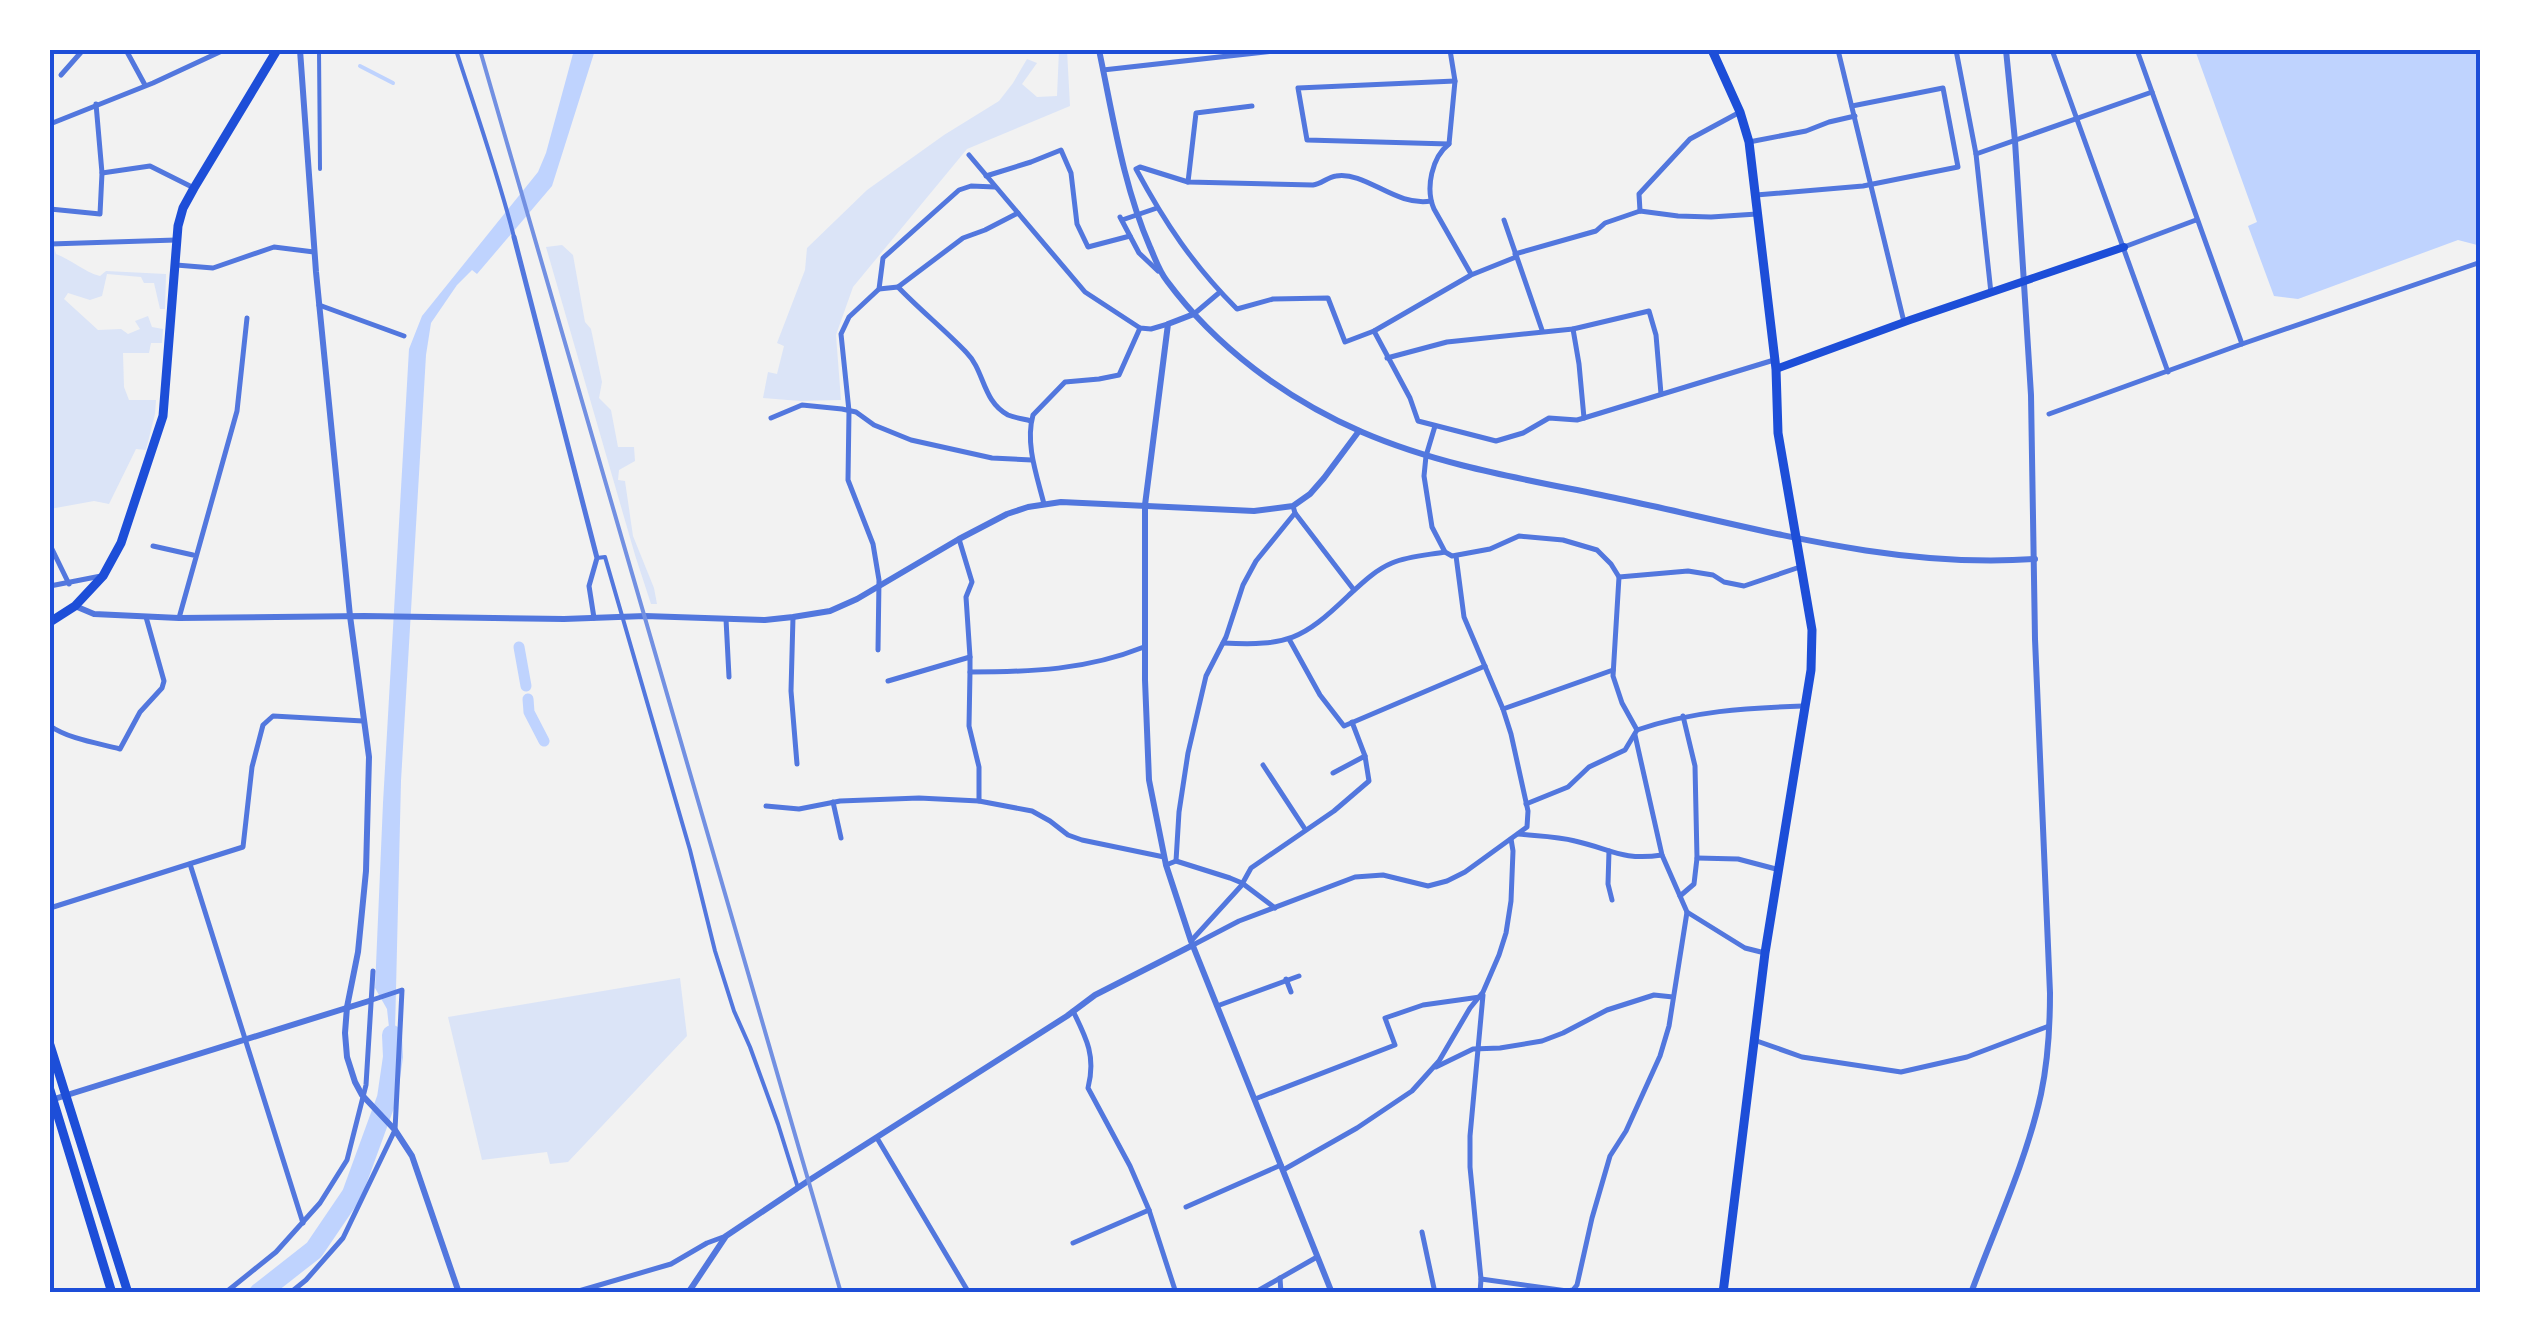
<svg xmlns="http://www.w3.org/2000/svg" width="2531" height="1343" font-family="Inter,sans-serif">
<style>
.green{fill:#dbe4f7}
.water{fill:#bfd3fe}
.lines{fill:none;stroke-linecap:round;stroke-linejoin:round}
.stream{stroke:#bfd3fe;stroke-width:4}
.canal{stroke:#bfd3fe;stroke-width:11}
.river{stroke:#bfd3fe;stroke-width:20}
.pedestrian{stroke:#5277de;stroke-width:4}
.minor{stroke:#5277de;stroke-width:5}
.tertiary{stroke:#5277de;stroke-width:6}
.secondary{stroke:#1d4ed8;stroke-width:8}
.primary{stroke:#1d4ed8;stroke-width:9}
.trunk{stroke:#1d4ed8;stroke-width:9}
.rail{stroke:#7290e2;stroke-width:4}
.neatline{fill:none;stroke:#1d4ed8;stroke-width:4}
</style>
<rect width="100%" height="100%" fill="#f2f2f2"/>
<g class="green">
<polygon points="1059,50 1067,50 1070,106 967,149 853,287 836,335 841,400 800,401 763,398 768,372 777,374 784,346 777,343 805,270 807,248 867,190 944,135 999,101 1013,83 1027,59 1037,63 1022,84 1037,97 1057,96"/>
<polygon points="562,245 573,255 585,322 591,329 602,382 599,398 611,410 618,447 634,447 635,461 619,470 618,480 625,481 633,536 654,588 657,604 651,604 635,555 546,247"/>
<path d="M 50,247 L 54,247 L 56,254 C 72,260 84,272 100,276 L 106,271 L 166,274 L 165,309 L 160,309 L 154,283 L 144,283 L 141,277 L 107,274 L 102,296 L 90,300 L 68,293 L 64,299 L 98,330 L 121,329 L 128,334 L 140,329 L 135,321 L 148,316 L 152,327 L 163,329 L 162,343 L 151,343 L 149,353 L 123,353 L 124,387 L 129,400 L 156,400 L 155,414 L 146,450 L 136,449 L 109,504 L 94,501 L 50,509 Z"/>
<polygon points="680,978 687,1036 568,1162 550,1164 547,1152 482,1160 448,1017"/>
</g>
<g class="water">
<polygon points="574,50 595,50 552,186 477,274 472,270 457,285 431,323 426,355 401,781 394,1073 387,1009 375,988 383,803 409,349 422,316 538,172 546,153"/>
<polygon points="2195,50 2481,50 2481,246 2458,240 2298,299 2274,296 2248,226 2257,222"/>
</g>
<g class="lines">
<polyline class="stream" points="360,66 393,83"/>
<g class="canal">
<polyline points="519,647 526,686"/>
<polyline points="528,699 529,712 544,741"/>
</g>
<polyline class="river" points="259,1293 314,1250 352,1194 387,1098 393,1057 392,1035"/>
<g class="pedestrian">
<polyline points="319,50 320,169"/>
<path d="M 456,50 C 476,112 498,174 514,237"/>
<polyline points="597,558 605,557 690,850 715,951 734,1011 750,1047 778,1124 798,1188"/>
</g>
<g class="minor">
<polyline points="126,50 145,85"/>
<path d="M 1450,50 L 1455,81 L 1449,144 C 1432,157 1425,188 1434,209 L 1471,274"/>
<polyline points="1838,50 1904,322"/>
<polyline points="1956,50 1976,154 1991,293"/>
<polyline points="2052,50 2168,372"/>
<polyline points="2137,50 2242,344"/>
<polyline points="1103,70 1273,51 1312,50"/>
<polyline points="61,75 83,50"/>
<polyline points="50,124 153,83 224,50"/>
<polyline points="1749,142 1806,131 1829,122 1855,116"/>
<polyline points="1449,144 1307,140 1298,88 1455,81"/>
<polyline points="1976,154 2152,92"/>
<polyline points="969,155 1018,213"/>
<polyline points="102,173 150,166 194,188"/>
<polyline points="986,176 1031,162 1061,150 1071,173 1077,224 1088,247 1130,236"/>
<polyline points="1188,182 1196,113 1252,106"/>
<polyline points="1756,195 1863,186 1958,167 1943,88 1852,106"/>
<path d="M 1431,201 C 1395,207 1366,171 1336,176 C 1328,177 1321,184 1313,185 L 1188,182 L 1140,167 L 1136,169 C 1165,223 1193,265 1237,309 L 1273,299 L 1328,298 L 1345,342 L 1374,331 L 1471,275 L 1516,257"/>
<polyline points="50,209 100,214 102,173 96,104"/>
<polyline points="1640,211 1639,194 1690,139 1740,112"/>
<polyline points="1120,217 1139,253 1158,271"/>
<polyline points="1122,220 1157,208"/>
<polyline points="1504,220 1542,330"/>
<polyline points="514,237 597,558 589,586 594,618"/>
<polyline points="50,244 176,240"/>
<polyline points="2124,247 2196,220"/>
<polyline points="1515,254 1596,231 1605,223 1640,211 1678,216 1711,217 1757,214"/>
<polyline points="176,265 213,268 274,247 314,252"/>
<polyline points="898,287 963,238 985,230 1018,213 1085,292 1140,328 1151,329 1168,324"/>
<path d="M 879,289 L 898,287 C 920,310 944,329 966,352 C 985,371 982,401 1008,415 C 1015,418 1024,419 1031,421"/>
<polyline points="319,305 404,336"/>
<polyline points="1194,314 1220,292"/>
<polyline points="1573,329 1579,364 1584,418"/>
<polyline points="1374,331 1410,398 1418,421 1496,441 1523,433 1549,418 1577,420 1584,418 1774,360"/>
<polyline points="1387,358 1447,342 1573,329 1649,311 1656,335 1661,394"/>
<polyline points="2049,414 2242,344 2481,262"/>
<polyline points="771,418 802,405 842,409 856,412 874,425 911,440 992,458 1032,460"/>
<polyline points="1435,426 1426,456 1424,476 1432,527 1445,552 1452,556 1490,549 1519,536 1563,540 1597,550 1611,564 1619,577 1613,676 1622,703 1637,730 1625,750 1589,767 1568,787 1526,804"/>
<path d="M 1044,504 C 1037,476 1025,444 1033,415 L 1065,382 L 1099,379 L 1119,375 L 1140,328"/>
<polyline points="1295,513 1354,590"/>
<polyline points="959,539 972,582 966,597 970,657"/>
<polyline points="50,545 69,584"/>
<polyline points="153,546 193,555"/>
<polyline points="1619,577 1688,571 1713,575 1724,582 1744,586 1800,567"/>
<polyline points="50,586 101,576"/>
<polyline points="793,617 791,691 797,764"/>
<polyline points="179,618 237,411 247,318"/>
<polyline points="726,619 729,677"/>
<polyline points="1289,639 1320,695 1344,726 1485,666"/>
<path d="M 1223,643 C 1288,646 1302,640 1348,596 C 1361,584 1375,570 1392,563 C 1408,556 1428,555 1445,552"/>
<polyline points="878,650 879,580 873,544 848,480 849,411 841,334 849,317 879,289 883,258 959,190 971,186 995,187"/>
<polyline points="970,672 969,726 979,767 979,801"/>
<path d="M 888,681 L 970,657 L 970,672 C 1032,672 1086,670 1144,647"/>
<polyline points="1503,709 1613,670"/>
<path d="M 50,726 C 69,739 97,743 120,749 L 140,712 L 162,688 L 164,681 L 146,617"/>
<path d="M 1637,730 C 1692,711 1746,708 1803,706"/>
<polyline points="1263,765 1305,829"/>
<polyline points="1333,773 1365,756"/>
<polyline points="833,802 841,838"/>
<polyline points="766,806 799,809 840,801 919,798 979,801 1032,811 1050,821 1068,835 1082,840 1164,857"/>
<path d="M 1518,834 C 1537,836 1557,836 1575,841 C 1611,849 1622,861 1662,855"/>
<polyline points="1609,851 1608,884 1612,900"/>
<polyline points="1697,858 1738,859 1776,869"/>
<polyline points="1176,861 1179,812 1188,753 1206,676 1226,637 1243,585 1256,561 1295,513 1293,506"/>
<polyline points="190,864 303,1223"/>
<polyline points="1166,865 1176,861 1230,878 1242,883 1275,908"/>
<polyline points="1680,896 1694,884 1697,858 1695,766 1683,716"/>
<polyline points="50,908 243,847 252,767 263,725 273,716 363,721"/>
<polyline points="1687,912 1745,948 1765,953"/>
<polyline points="1191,941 1241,886 1251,868 1334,811 1369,781 1365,756 1352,722"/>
<polyline points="1193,945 1239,921 1355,877 1383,875 1428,886 1447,881 1465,872 1527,827 1528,811 1511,734 1503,709 1464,617 1456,556"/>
<polyline points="1286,979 1291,992"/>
<polyline points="1217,1006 1299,976"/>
<path d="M 1073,1011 C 1087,1039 1096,1057 1088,1088 L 1130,1166 L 1149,1210 L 1176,1293"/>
<polyline points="1754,1040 1802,1057 1901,1072 1967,1057 2049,1026"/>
<polyline points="1436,1067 1473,1049 1500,1048 1542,1041 1563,1033 1607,1010 1654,995 1673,997"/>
<polyline points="1255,1099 1395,1045 1385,1018 1423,1005 1480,997"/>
<polyline points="877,1138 969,1293"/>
<polyline points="1283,1170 1357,1128 1412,1091 1439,1061 1470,1008 1483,992 1499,955 1506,933 1511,901 1513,851 1511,839"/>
<polyline points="1186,1207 1281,1165"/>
<polyline points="1422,1232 1435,1293"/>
<polyline points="1073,1243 1149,1210"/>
<polyline points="1280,1278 1281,1293"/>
<polyline points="1481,1279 1567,1291 1573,1290 1577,1285 1592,1218 1610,1156 1626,1131 1660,1056 1669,1026 1687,912 1662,855 1635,735"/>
<polyline points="225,1293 276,1252 320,1203 347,1160 366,1085 373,971"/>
<polyline points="290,1293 306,1280 343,1238 395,1130 402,990 369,1001"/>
<polyline points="572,1293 671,1264 707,1243 726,1236"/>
<polyline points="1254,1293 1317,1257"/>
<polyline points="1480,1293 1481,1279 1470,1167 1470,1136 1483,995"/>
</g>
<g class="tertiary">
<polyline points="300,50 316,272 350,616 369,757 366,871 358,952 347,1007 345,1033 347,1057 355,1082 362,1095 395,1130 412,1156 459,1293"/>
<path d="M 1099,50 C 1113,116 1123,185 1150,247 C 1155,258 1159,271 1167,281 C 1216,347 1286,399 1362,432 C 1445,468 1537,481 1625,500 C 1761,529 1894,569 2035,559"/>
<polyline points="1194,314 1168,324 1145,505 1145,680 1149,780 1166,865 1191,941 1332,1293"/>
<polyline points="75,606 94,614 179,618 364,616 564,619 645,616 765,620 793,617 830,611 857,599 959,539 1007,514 1028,507 1061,502 1254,511 1293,506 1310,494 1324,478 1359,431"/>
<polyline points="51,1100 369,1001"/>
<polyline points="688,1293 726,1236 808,1181 1067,1016 1095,995 1193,945"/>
<path d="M 1971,1293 C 1995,1228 2026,1162 2041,1094 C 2048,1061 2050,1027 2050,993 L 2035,639 L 2031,395 L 2015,141 L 2006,50"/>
</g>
<polyline class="secondary" points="1776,369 1910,320 2124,247"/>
<g class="primary">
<polyline points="50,622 75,606 103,576 121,543 163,416 178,226 183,208 194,188 277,50"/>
<polyline points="50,1045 128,1293"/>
<polyline points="50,1090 112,1293"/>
</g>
<polyline class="trunk" points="1712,50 1740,112 1749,142 1776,369 1778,433 1812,630 1811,670 1765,953 1723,1293"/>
<polyline class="rail" points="480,50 841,1293"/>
</g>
<rect width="2531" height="1343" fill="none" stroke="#ffffff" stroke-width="105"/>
<rect x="52" y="52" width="2426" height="1238" class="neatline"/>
</svg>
